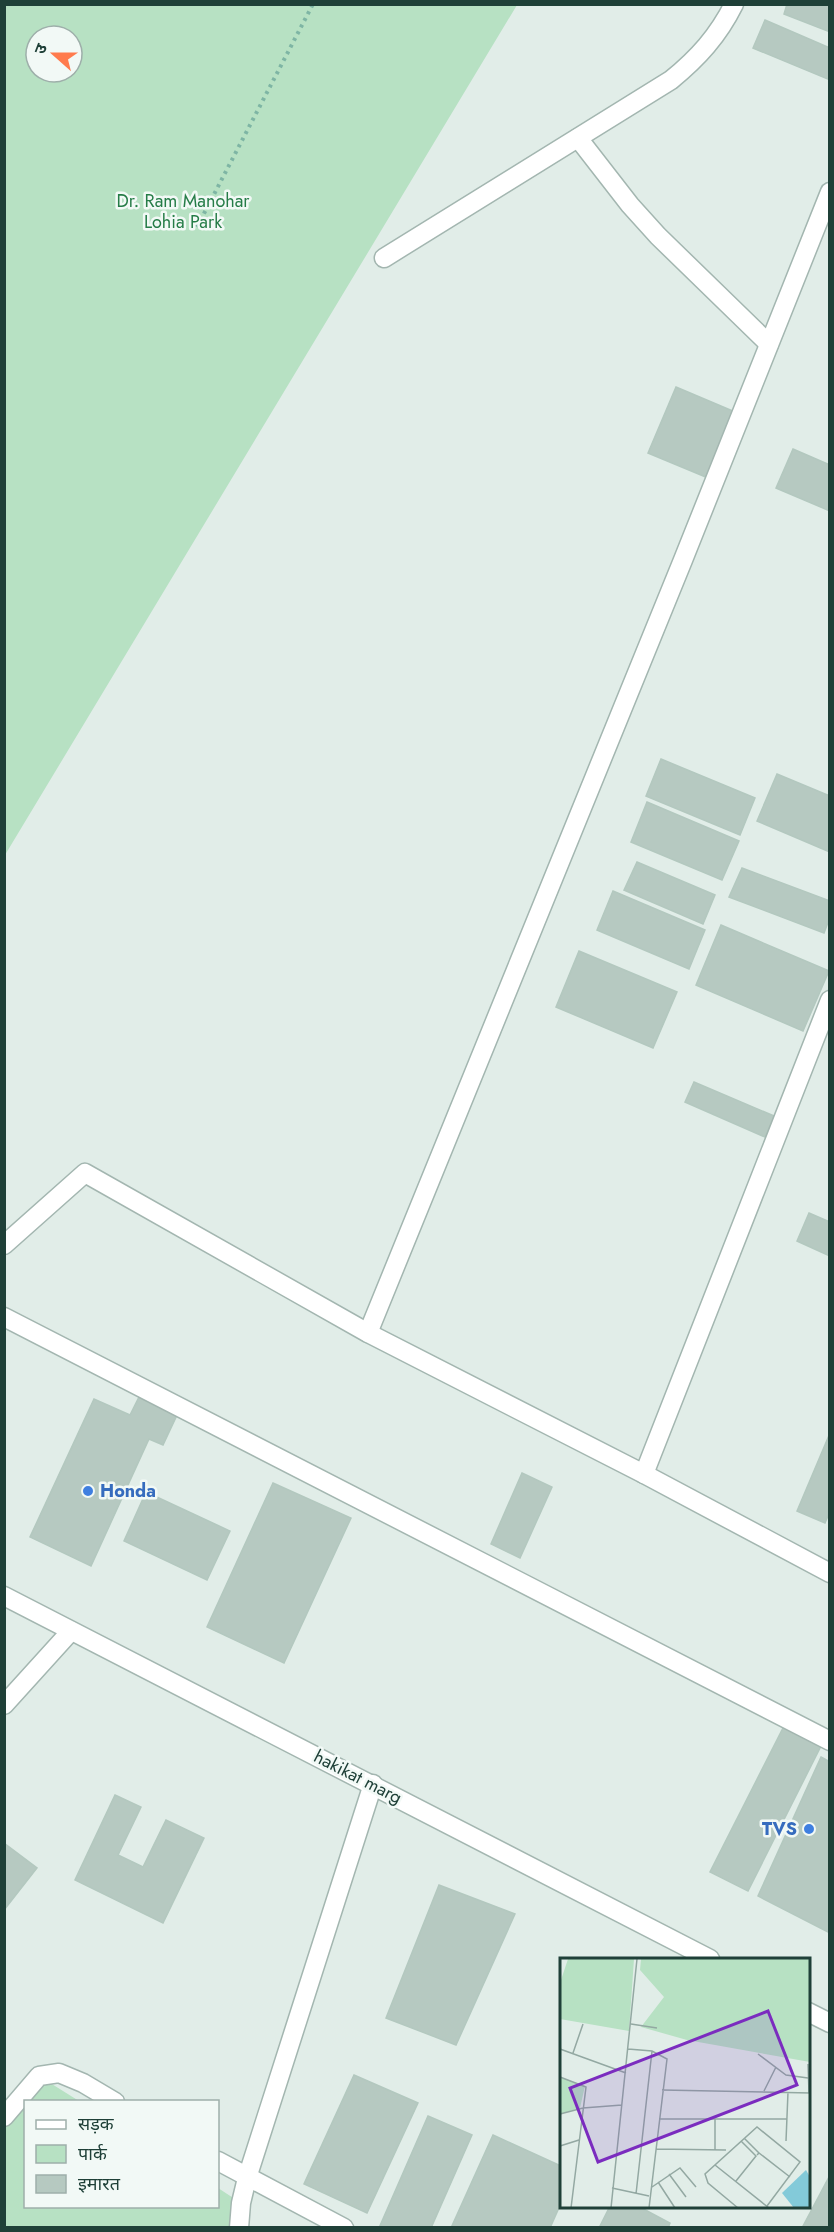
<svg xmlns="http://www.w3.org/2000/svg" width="834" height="2232" font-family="Jost,'Noto Sans Devanagari',sans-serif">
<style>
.green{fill:#b7e1c3;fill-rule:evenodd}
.building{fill:#b6c9c1;stroke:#b3c8bf;stroke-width:1.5}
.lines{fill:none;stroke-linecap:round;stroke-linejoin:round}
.minor-casing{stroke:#a3b6b0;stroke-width:21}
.tertiary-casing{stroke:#a3b6b0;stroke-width:21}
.path{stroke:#7eb5a4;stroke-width:4;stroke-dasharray:3 4.5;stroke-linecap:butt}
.minor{stroke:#fff;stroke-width:18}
.tertiary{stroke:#fff;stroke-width:18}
.shop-dot{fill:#3f7fe0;stroke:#f2f9f6;stroke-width:2}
.labels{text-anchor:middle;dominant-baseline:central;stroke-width:5;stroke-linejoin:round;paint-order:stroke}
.park-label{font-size:18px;fill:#257c47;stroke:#f2f9f6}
.shop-label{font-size:18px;font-weight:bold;fill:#366cbe;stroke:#f2f9f6;text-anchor:start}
.street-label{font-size:18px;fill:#1f4038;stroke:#f2f9f6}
.inset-road{fill:none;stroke:#93a8a2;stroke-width:1.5}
.view{fill:#7b2cbf;fill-opacity:0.15;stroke:#7b2cbf;stroke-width:3}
.inset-edge{fill:none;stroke:#1f4038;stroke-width:3}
</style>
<rect width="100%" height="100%" fill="#e1ede8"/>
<g class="green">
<path d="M 5,4 L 517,5 L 5,855 L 4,5 ZM 36,36 L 72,36 L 72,72 L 36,72 Z"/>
<polygon points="39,2076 79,2101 26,2102 26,2206 218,2206 218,2188 241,2203 239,2227 5,2228 5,2117"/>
</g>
<g class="building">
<polygon points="787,4 830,4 830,32 784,14"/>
<polygon points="765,20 830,48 830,80 753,48"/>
<polygon points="676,387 735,412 708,478 648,453"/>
<polygon points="793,449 830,465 830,511 776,488"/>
<polygon points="661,759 755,798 740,835 646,796"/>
<polygon points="777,774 830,796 830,852 757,821"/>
<polygon points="647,802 739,841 722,880 631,842"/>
<polygon points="637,862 715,895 703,924 624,890"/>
<polygon points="742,868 830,901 830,917 824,933 729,897"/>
<polygon points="613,891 705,930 689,969 597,930"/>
<polygon points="721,925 829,971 803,1031 696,985"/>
<polygon points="579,951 677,992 653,1048 556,1007"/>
<polygon points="694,1082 774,1116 765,1137 685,1102"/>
<polygon points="809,1213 830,1222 830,1256 797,1241"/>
<polygon points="139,1397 177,1415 163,1445 149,1439 91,1566 30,1537 94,1399 130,1415"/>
<polygon points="830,1433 830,1511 825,1523 797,1511"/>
<polygon points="522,1473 552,1487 520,1558 491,1544"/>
<polygon points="273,1483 351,1518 284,1663 207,1627"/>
<polygon points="146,1492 230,1531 207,1580 124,1541"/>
<polygon points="785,1724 822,1744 748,1891 710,1872"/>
<polygon points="821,1757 830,1762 830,1933 758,1896"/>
<polygon points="115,1795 141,1807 118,1855 143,1867 166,1820 204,1838 163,1923 75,1880"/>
<polygon points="4,1843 37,1868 4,1910"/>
<polygon points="439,1885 515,1914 456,2045 386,2018"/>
<polygon points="354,2075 418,2103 367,2213 304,2184"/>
<polygon points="428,2116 472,2135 431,2228 379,2228"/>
<polygon points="493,2135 561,2166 561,2203 550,2228 451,2228"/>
<polygon points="830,2175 830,2228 802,2228"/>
<polygon points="610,2206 638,2206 670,2223 668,2228 599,2228"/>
</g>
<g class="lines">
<g class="minor-casing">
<g id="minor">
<polyline points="578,138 630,205 658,236 769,344"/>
<path d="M 384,258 L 671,80 C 698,58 718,36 734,4"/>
<polyline points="4,1245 85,1173 368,1333 644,1474 830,1573"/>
<polyline points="4,1317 830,1741"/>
<polyline points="368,1333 683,560 830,192"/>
<polyline points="644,1474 830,1000"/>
<polyline points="4,1705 71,1631"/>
<polyline points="4,2117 39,2076 59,2073 83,2083 115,2102"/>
<polyline points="218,2161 344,2228"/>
<polyline points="239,2228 241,2203 247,2178 373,1784"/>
</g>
</g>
<g class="tertiary-casing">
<g id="tertiary">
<polyline points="4,1596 710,1959"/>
<polyline points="808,2012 830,2023"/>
</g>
</g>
<polyline class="path" points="197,227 313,4"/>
<use href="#minor" class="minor"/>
<use href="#tertiary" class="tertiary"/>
</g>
<g class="shop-dot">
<circle cx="88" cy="1491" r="6"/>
<circle cx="809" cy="1829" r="6"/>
</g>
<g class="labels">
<g class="park-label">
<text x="183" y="201">Dr. Ram Manohar<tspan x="183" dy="21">Lohia Park</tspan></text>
</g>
<g class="shop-label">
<text x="100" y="1491">Honda</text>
<text x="797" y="1829" text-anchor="end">TVS</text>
</g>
<g class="street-label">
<text transform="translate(358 1777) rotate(27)">hakikat marg</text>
</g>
</g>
<g transform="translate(560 1958)">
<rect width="250" height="250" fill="#e1ede8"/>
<path d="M 8,1 L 74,1 L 69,73 L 0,61 L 0,25 ZM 81,1 L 250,1 L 250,104 L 127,82 L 81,69 L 104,39 L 80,12 ZM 0,119 L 25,128 L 20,150 L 0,156 Z" fill="#b7e1c3"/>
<path d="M 246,212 L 250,219 L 250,250 L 234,250 L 222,235 Z" fill="#83cad9"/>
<path class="inset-road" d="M 71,66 L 97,70M 0,91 L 66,115M 68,91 L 92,93 L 107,101 L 89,250M 13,95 L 23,66M 198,96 L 226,117 L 248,120M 248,106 L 249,135M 0,119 L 26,129 L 11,250M 102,132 L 251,135M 204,133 L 216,109M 0,156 L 23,150 L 62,147M 99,161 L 227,161M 184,180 L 199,195M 226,183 L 228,134M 0,188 L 19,182M 96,191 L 166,192M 155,192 L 155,161M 197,197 L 199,195 L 230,219M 155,207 L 209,250M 109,216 L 126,239M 176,223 L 196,198 L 181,183M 98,224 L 115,250M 92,229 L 120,210 L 136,229M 52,230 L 89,238M 76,236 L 92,93M 51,250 L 77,1M 178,250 L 148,225 L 145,216 L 197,169 L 240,204 L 207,248"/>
<path class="view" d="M 208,53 L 237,127 L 38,204 L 10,130 Z"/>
<rect width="250" height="250" class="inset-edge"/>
</g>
<rect width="834" height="2232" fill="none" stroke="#1f4038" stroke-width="12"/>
<rect x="24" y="2100" width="195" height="108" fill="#f2f9f6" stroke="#9eafaa" stroke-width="1.5"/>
<rect x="36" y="2120" width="30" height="9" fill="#ffffff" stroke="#9eafaa" stroke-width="1.5"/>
<text x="78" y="2130" font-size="18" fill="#1f4038">सड़क</text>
<rect x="36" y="2145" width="30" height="18" fill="#b7e1c3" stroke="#9eafaa" stroke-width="1.5"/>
<text x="78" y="2160" font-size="18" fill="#1f4038">पार्क</text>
<rect x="36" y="2175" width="30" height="18" fill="#b6c9c1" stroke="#9eafaa" stroke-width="1.5"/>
<text x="78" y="2190" font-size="18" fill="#1f4038">इमारत</text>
<g transform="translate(54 54) rotate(291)"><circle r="28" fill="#f2f9f6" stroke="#9eafaa" stroke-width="1.5"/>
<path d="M0-4.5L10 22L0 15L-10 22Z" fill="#ff7b4d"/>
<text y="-9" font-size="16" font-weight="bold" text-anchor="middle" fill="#1f4038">उ</text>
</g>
</svg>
